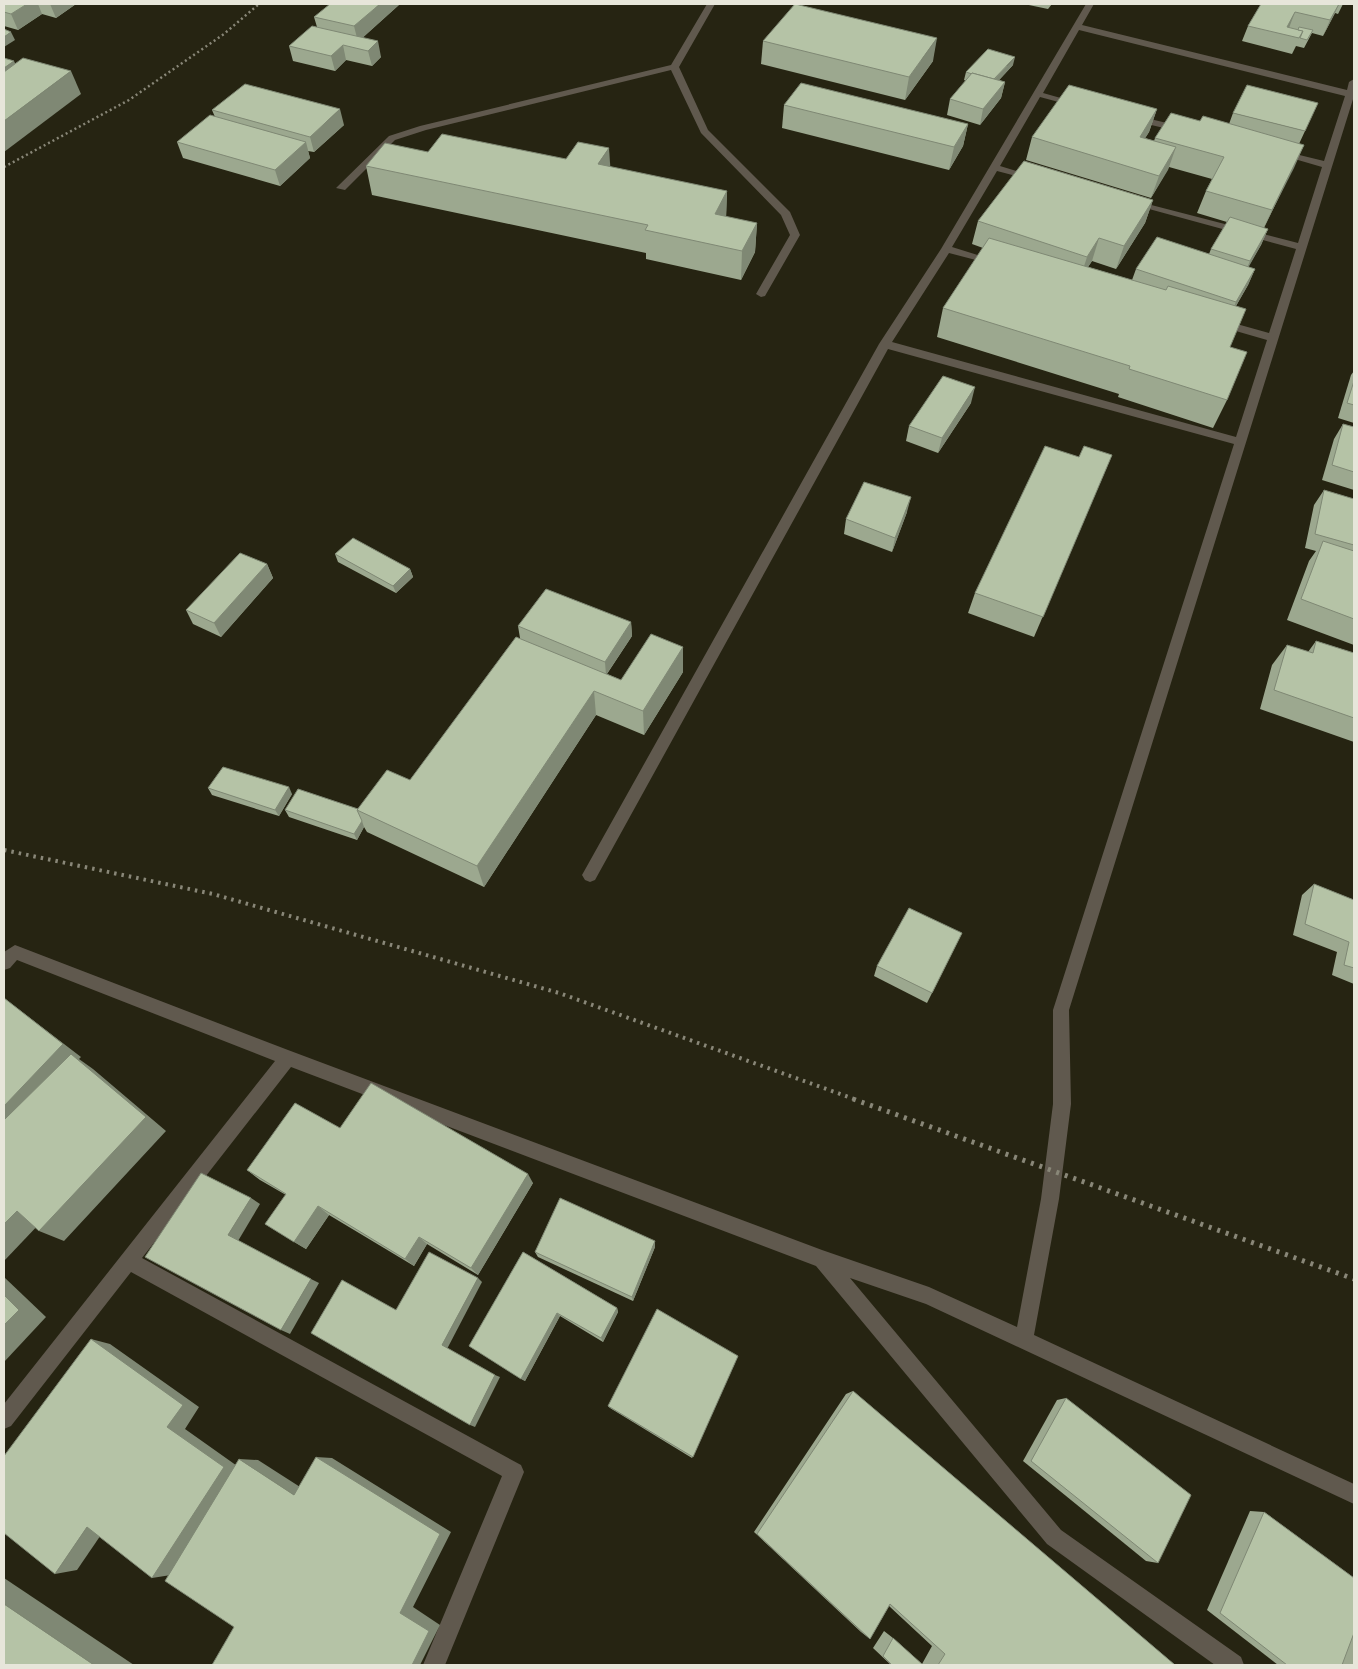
<svg xmlns="http://www.w3.org/2000/svg" width="1358" height="1669" font-family="'Archivo Narrow',sans-serif">
<style>
.lines{fill:none;stroke-linecap:round;stroke-linejoin:round}
.lane{fill:#60594e;fill-rule:evenodd}
.street{fill:#60594e;fill-rule:evenodd}
.rail-far2{stroke:#898778;stroke-width:2.5;stroke-dasharray:2 3;stroke-linecap:butt}
.rail-far1{stroke:#898778;stroke-width:4;stroke-dasharray:2.5 5;stroke-linecap:butt}
.rail{stroke:#898778;stroke-width:5;stroke-dasharray:3 6;stroke-linecap:butt}
.wall{fill:#9ca88f}
.shaded-wall{fill:#7f8874}
.building{fill:#b5c3a6;stroke:#7f8874}
</style>
<rect width="100%" height="100%" fill="#262412"/>
<g class="lines">
<polygon class="lane" points="707,4 715,4 679,67 708,130 790,212 800,235 765,296 761,297 756,294 790,235 781,215 701,133 671,70 426,130 395,140 345,190 336,188 389,136 420,126 671,65"/>
<g class="street">
<path d="M 1086,4 L 1094,4 L 1082,25 L 1347,90 L 1349,82 L 1354,79 L 1354,96 L 1069,1010 L 1071,1104 L 1059,1199 L 1034,1335 L 1354,1484 L 1354,1504 L 926,1304 L 850,1278 L 1061,1530 L 1241,1657 L 1244,1665 L 1215,1665 L 1047,1544 L 816,1266 L 291,1067 L 142,1258 L 521,1465 L 524,1472 L 445,1665 L 423,1665 L 502,1476 L 131,1272 L 11,1426 L 4,1429 L 4,1404 L 275,1061 L 17,960 L 10,968 L 4,970 L 4,952 L 15,945 L 288,1050 L 822,1250 L 929,1287 L 1017,1327 L 1041,1199 L 1053,1104 L 1053,1010 L 1234,444 L 888,349 L 595,880 L 590,882 L 585,880 L 582,875 L 879,344 L 941,249 ZM 1079,30 L 1345,96 L 1324,161 L 1279,150 L 1274,153 L 1322,167 L 1298,243 L 1132,200 L 1127,203 L 1296,249 L 1269,333 L 1219,319 L 1213,323 L 1215,325 L 1267,340 L 1236,437 L 892,342 L 949,253 L 995,265 L 1000,262 L 952,247 L 997,171 L 1035,181 L 1040,178 L 1000,166 L 1040,97 L 1077,107 L 1082,104 L 1043,93 Z"/>
<polygon points="1133,115 1184,127 1186,129 1181,132 1130,120 1130,116"/>
</g>
<polyline class="rail-far2" points="4,167 129,100 224,34 259,4"/>
<polyline class="rail-far1" points="4,850 213,894 559,993 857,1100"/>
<polyline class="rail" points="853,1099 1354,1279"/>
</g>
<g class="wall">
<polygon points="4,4 76,4 56,18 42,14 18,30 4,26"/>
<polygon points="400,4 362,38 381,57 372,66 346,60 335,71 293,61 289,46 317,27 314,17"/>
<polygon points="1024,4 1052,4 1048,9"/>
<polygon points="1261,4 1343,4 1338,14 1335,13 1323,36 1312,33 1304,48 1296,46 1292,54 1242,41 1248,26"/>
<polygon points="763,41 933,61 905,100 761,64"/>
<polygon points="1013,65 999,80 1005,82 1001,98 980,125 947,115 950,99 966,81 964,80 966,72"/>
<polygon points="784,105 968,124 963,146 949,170 782,128"/>
<polygon points="1157,109 1149,132 1145,138 1154,141 1155,138 1200,121 1229,124 1233,113 1305,131 1299,144 1304,145 1264,228 1268,229 1261,245 1248,267 1255,269 1248,285 1236,306 1230,347 1227,400 1213,428 1118,397 1119,394 937,337 943,308 983,248 972,244 978,221 1153,200 1145,223 1116,269 1092,261 1088,267 1132,280 1136,269 1209,254 1211,249 1227,222 1197,213 1206,191 1212,179 1169,167 1151,198 1026,160 1032,137"/>
<polygon points="212,110 344,125 314,152 308,151 310,158 280,186 183,158 177,142 215,117"/>
<polygon points="428,152 566,159 727,191 726,217 757,223 755,252 741,280 646,259 646,253 372,195 366,166"/>
<polygon points="1354,371 1354,423 1338,418 1351,375"/>
<polygon points="971,403 938,453 906,441 909,426"/>
<polygon points="1343,424 1354,427 1354,490 1322,480 1334,439"/>
<polygon points="1112,455 1034,637 968,613 975,593 1079,457"/>
<polygon points="1324,490 1354,499 1354,645 1287,620 1309,561 1316,551 1305,548 1314,505"/>
<polygon points="907,512 892,552 844,534 846,519"/>
<polygon points="335,554 410,569 413,577 396,593 338,562"/>
<polygon points="267,564 273,578 221,637 193,624 186,610"/>
<polygon points="631,622 632,636 607,674 621,680 683,647 683,672 644,735 596,715 484,887 367,832 364,827 357,840 289,817 285,810 358,809 410,780 520,638 518,626"/>
<polygon points="1316,641 1354,653 1354,742 1260,709 1272,665 1287,645 1308,652"/>
<polygon points="208,788 292,794 279,816 212,795"/>
<polygon points="1314,884 1354,900 1354,984 1332,975 1337,952 1293,935 1302,895"/>
<polygon points="962,933 927,1003 874,976 877,966"/>
<polygon points="340,1128 533,1183 478,1275 427,1244 414,1266 329,1215 306,1249 265,1224 286,1195 260,1180 247,1170"/>
<polygon points="655,1247 633,1301 538,1257 535,1252"/>
<polygon points="523,1252 617,1308 618,1312 603,1342 560,1316 525,1381 469,1346"/>
<polygon points="738,1356 692,1458 610,1408 608,1406"/>
<polygon points="853,1391 1175,1665 891,1665 873,1648 884,1631 893,1638 922,1664 932,1646 889,1606 870,1639 861,1632 754,1532 846,1394"/>
<polygon points="1066,1398 1158,1563 1146,1561 1023,1461 1057,1400"/>
<polygon points="1250,1511 1264,1512 1354,1578 1354,1665 1278,1665 1207,1610"/>
</g>
<g class="shaded-wall">
<polygon points="27,4 38,4 42,14 18,30 11,14"/>
<polygon points="50,4 76,4 56,18"/>
<polygon points="380,4 400,4 358,42 354,26"/>
<polygon points="1339,4 1335,13 1323,36 1330,20"/>
<polygon points="1295,12 1289,28 1287,27"/>
<polygon points="11,32 15,40 4,47 4,37"/>
<polygon points="937,38 933,61 905,100 909,77"/>
<polygon points="378,41 381,57 372,66 368,51"/>
<polygon points="343,45 346,60 335,71 331,56"/>
<polygon points="1015,57 1013,65 991,89 993,81"/>
<polygon points="14,61 25,84 4,98 4,68"/>
<polygon points="71,71 81,94 4,152 4,121"/>
<polygon points="1005,82 1001,98 980,125 983,109"/>
<polygon points="340,109 344,125 314,152 310,137"/>
<polygon points="1157,109 1149,132 1132,160 1140,137"/>
<polygon points="968,124 963,146 949,170 954,147"/>
<polygon points="306,142 310,158 280,186 275,170"/>
<polygon points="1304,145 1294,168 1261,233 1272,210"/>
<polygon points="1176,147 1168,170 1151,198 1159,176"/>
<polygon points="609,148 611,177 598,164"/>
<polygon points="727,191 726,220 715,214"/>
<polygon points="1153,200 1145,223 1116,269 1124,246"/>
<polygon points="757,223 755,252 741,280 742,251"/>
<polygon points="1268,229 1261,245 1243,277 1250,261"/>
<polygon points="1099,238 1092,261 1080,279 1087,257"/>
<polygon points="1255,269 1248,285 1229,318 1236,302"/>
<polygon points="975,387 971,403 938,453 942,438"/>
<polygon points="911,497 907,512 892,552 895,538"/>
<polygon points="267,564 273,578 221,637 214,623"/>
<polygon points="410,569 413,577 396,593 393,586"/>
<polygon points="631,622 632,636 606,675 605,662"/>
<polygon points="683,647 683,672 644,735 643,711"/>
<polygon points="594,691 596,715 484,887 477,866"/>
<polygon points="289,787 292,794 279,816 275,810"/>
<polygon points="362,821 364,827 357,840 354,834"/>
<polygon points="4,998 81,1057 79,1059 93,1069 166,1131 64,1241 39,1231 4,1138"/>
<polygon points="528,1174 533,1183 478,1275 471,1268"/>
<polygon points="251,1198 260,1204 238,1241 228,1235"/>
<polygon points="318,1206 329,1215 306,1249 294,1242"/>
<polygon points="17,1211 42,1221 4,1261 4,1224"/>
<polygon points="419,1237 427,1244 414,1266 405,1259"/>
<polygon points="655,1241 655,1247 633,1301 632,1297"/>
<polygon points="4,1277 46,1317 4,1362"/>
<polygon points="478,1278 482,1282 447,1349 442,1345"/>
<polygon points="311,1279 319,1283 290,1334 281,1330"/>
<polygon points="617,1308 618,1312 603,1342 601,1338"/>
<polygon points="557,1313 560,1316 525,1381 521,1379"/>
<polygon points="91,1339 110,1344 199,1407 185,1429 240,1468 171,1575 152,1578"/>
<polygon points="495,1375 500,1377 475,1427 470,1425"/>
<polygon points="316,1457 332,1458 451,1532 413,1607 440,1625 420,1665 412,1665 400,1613"/>
<polygon points="239,1459 258,1460 311,1494 294,1495"/>
<polygon points="107,1526 77,1570 55,1574 87,1527"/>
<polygon points="4,1578 134,1665 94,1665 4,1604"/>
</g>
<g class="building">
<polygon points="4,4 27,4 11,14 4,12"/>
<polygon points="330,4 380,4 354,26 314,17"/>
<polygon points="795,4 937,38 909,77 763,41"/>
<polygon points="1261,4 1339,4 1330,20 1295,12 1287,27 1303,31 1299,38 1248,26"/>
<polygon points="312,26 378,41 368,51 343,45 331,56 289,46"/>
<polygon points="1299,27 1313,30 1307,40 1300,38 1303,31 1298,30"/>
<polygon points="4,29 11,32 4,37"/>
<polygon points="988,49 1015,57 994,79 972,73 972,74 966,72"/>
<polygon points="4,58 14,61 4,68"/>
<polygon points="23,58 71,71 4,121 4,72"/>
<polygon points="972,73 1005,82 983,109 950,99"/>
<polygon points="801,83 968,124 954,147 784,105"/>
<polygon points="245,84 340,109 310,137 212,110"/>
<polygon points="1069,85 1157,109 1140,137 1176,147 1159,176 1032,137"/>
<polygon points="1247,85 1318,103 1305,131 1233,113"/>
<polygon points="1171,113 1200,121 1203,116 1304,145 1272,210 1206,191 1224,157 1155,138"/>
<polygon points="210,115 306,142 275,170 177,142"/>
<polygon points="442,134 566,159 578,142 609,148 598,164 727,191 715,214 757,223 742,251 645,230 648,225 366,166 385,143 428,152"/>
<polygon points="1024,161 1153,200 1124,246 1099,238 1087,257 978,221"/>
<polygon points="1230,217 1268,229 1250,261 1211,249"/>
<polygon points="1157,237 1255,269 1236,302 1136,269"/>
<polygon points="989,238 1166,290 1168,286 1246,309 1230,347 1247,352 1227,400 1129,369 1130,366 943,308"/>
<polygon points="943,376 975,387 942,438 909,426"/>
<polygon points="1354,381 1354,405 1347,403"/>
<polygon points="1343,424 1354,427 1354,472 1332,465"/>
<polygon points="1045,446 1079,457 1084,446 1112,455 1043,617 975,593"/>
<polygon points="864,482 911,497 895,538 846,519"/>
<polygon points="1324,490 1354,499 1354,545 1315,534"/>
<polygon points="353,538 410,569 393,586 335,554"/>
<polygon points="1323,541 1354,551 1354,619 1301,599"/>
<polygon points="240,553 267,564 214,623 186,610"/>
<polygon points="546,589 631,622 605,662 518,626"/>
<polygon points="651,634 683,647 643,711 594,691 477,866 357,810 387,770 410,780 516,637 621,680"/>
<polygon points="1316,641 1354,653 1354,718 1274,690 1287,645 1313,653"/>
<polygon points="223,767 289,787 275,810 208,788"/>
<polygon points="298,789 358,809 357,810 362,821 354,834 285,810"/>
<polygon points="1314,884 1354,900 1354,968 1344,965 1349,942 1305,924"/>
<polygon points="909,908 962,933 932,993 877,966"/>
<polygon points="4,998 63,1044 4,1106"/>
<polygon points="71,1054 146,1117 39,1231 17,1211 4,1224 4,1120"/>
<polygon points="371,1083 528,1174 471,1268 419,1237 405,1259 318,1206 294,1242 265,1224 286,1194 247,1170 295,1103 340,1128"/>
<polygon points="201,1173 251,1198 228,1235 311,1279 281,1330 145,1257"/>
<polygon points="560,1198 655,1241 632,1297 535,1252"/>
<polygon points="429,1252 478,1278 442,1345 495,1375 470,1425 311,1333 342,1280 396,1310"/>
<polygon points="523,1252 617,1308 601,1338 557,1313 521,1379 469,1346"/>
<polygon points="4,1295 19,1310 4,1325"/>
<polygon points="657,1309 738,1356 693,1457 608,1406"/>
<polygon points="91,1339 183,1405 167,1427 224,1467 152,1578 87,1527 55,1574 4,1533 4,1456"/>
<polygon points="853,1391 1175,1665 938,1665 945,1654 890,1604 870,1639 757,1534"/>
<polygon points="1066,1398 1191,1495 1158,1563 1031,1461"/>
<polygon points="316,1457 440,1534 400,1613 429,1631 412,1665 212,1665 234,1627 165,1581 239,1459 294,1495"/>
<polygon points="1264,1512 1354,1578 1354,1633 1342,1665 1287,1665 1220,1613"/>
<polygon points="4,1604 94,1665 4,1665"/>
<polygon points="893,1638 923,1665 892,1665 883,1656"/>
</g>
<rect width="1358" height="1669" fill="none" stroke="#e7e6da" stroke-width="10"/>
</svg>
